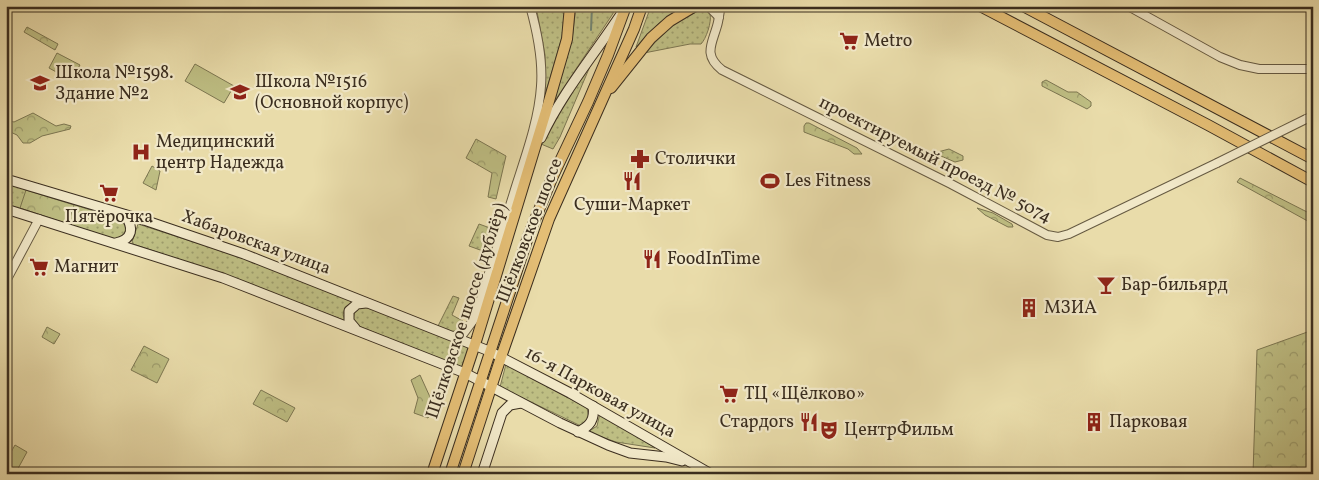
<svg xmlns="http://www.w3.org/2000/svg" width="1319" height="480" font-family="Vollkorn,serif">
<style>
.grass{fill:url(#grass-dots);stroke:#7c7651}
.forest{fill:url(#forest-crowns);stroke:#7c7651}
.pitch{fill:#bebe83;stroke:#7c7651}
.lines{fill:none;stroke-linecap:round;stroke-linejoin:round}
.stream{stroke:#728371;stroke-width:2}
.tertiary-casing{stroke:#665a42;stroke-width:10}
.secondary-casing{stroke:#3b2e1f;stroke-width:11}
.primary-casing{stroke:#3b2e1f;stroke-width:12}
.trunk-casing{stroke:#3b2e1f;stroke-width:12}
.tertiary{stroke:#f1e8c8;stroke-width:8}
.secondary{stroke:#f1e8c8;stroke-width:9}
.primary{stroke:#e4be75;stroke-width:10}
.trunk{stroke:#e4be75;stroke-width:10}
.tertiary-bridge-casing{stroke:#665a42;stroke-width:10;stroke-linecap:butt}
.tertiary-bridge{stroke:#f1e8c8;stroke-width:8}
.labels{text-anchor:middle;dominant-baseline:central;stroke-width:4.5;stroke-linejoin:round;paint-order:stroke}
.poi-label{font-size:18px;fill:#3b2e1f;stroke:#f1e8c8;text-anchor:start}
.street-label{font-size:18px;fill:#3b2e1f;stroke:#f1e8c8}
</style>
<defs>
<pattern id="grass-dots" width="8" height="8" patternUnits="userSpaceOnUse" patternTransform="scale(1.25)"><rect width="8" height="8" fill="#bebe83"/><path d="M2 2h.1M6 6h.1" fill="none" stroke="#9c9b6b" stroke-width="1.8" stroke-linecap="round"/></pattern>
<pattern id="forest-crowns" width="20" height="18" patternUnits="userSpaceOnUse" patternTransform="scale(1.25)"><rect width="20" height="18" fill="#bebe83"/><path d="M2 6a3 3 0 1 1 6 0M12 15a3 3 0 1 1 6 0" fill="none" stroke="#9c9b6b"/></pattern>
</defs>
<rect width="100%" height="100%" fill="#e9dcaa"/>
<filter id="stains"><feTurbulence type="fractalNoise" baseFrequency=".004" numOctaves="4"/><feColorMatrix values="0 0 0 0 .2 0 0 0 0 .09 0 0 0 0 .02 0 0 0 .5 -.17"/></filter>
<radialGradient id="worn" r=".72"><stop offset=".6" stop-color="#630" stop-opacity="0"/><stop offset="1" stop-color="#630" stop-opacity=".3"/></radialGradient>
<g class="grass">
<polygon points="536,6 565,6 562,37 545,95 545,55"/>
<polygon points="576,6 618,6 554,102 572,40"/>
<polygon points="651,6 684,6 658,24 636,47"/>
<path d="M 705,7 C 707,9 709,11 710,14 C 712,22 706,39 701,44 L 690,44 L 644,53 L 673,25 Z"/>
<polygon points="591,64 560,137 553,149 541,144 558,110"/>
<polygon points="949,149 963,156 963,160 955,162 934,153"/>
<path d="M 6,183 L 119,219 C 125,223 127,228 124,235 L 114,239 L 6,204 Z"/>
<polygon points="138,224 243,258 354,301 345,307 343,315 346,321 223,274 133,244 132,242"/>
<polygon points="479,224 490,228 483,251 469,246"/>
<polygon points="453,296 459,298 452,315 463,321 463,325 456,333 437,328"/>
<polygon points="364,305 469,347 462,368 356,325 353,319 355,311"/>
<polygon points="506,364 587,408 589,419 581,426 500,387"/>
<polygon points="600,413 655,448 616,442 588,432 597,426"/>
</g>
<g class="forest">
<polygon points="27,27 58,44 55,50 24,32"/>
<polygon points="1046,80 1068,92 1077,92 1091,102 1091,106 1087,109 1042,86 1042,82"/>
<polygon points="33,113 56,126 64,124 71,126 70,129 42,136 30,143 23,143 17,135 6,130 6,120 14,122"/>
<polygon points="806,123 809,123 857,148 862,154 854,154 848,149 804,132 804,126"/>
<polygon points="476,139 506,156 496,199 488,197 492,173 466,158"/>
<polygon points="152,166 160,171 156,190 143,183"/>
<polygon points="1240,178 1313,215 1313,224 1237,182"/>
<polygon points="26,190 74,205 68,224 20,208"/>
<polygon points="977,208 993,213 1012,224 1013,227 1008,227 985,215"/>
<polygon points="47,327 60,334 54,344 42,337"/>
<polygon points="1313,330 1313,474 1253,474 1257,350"/>
<polygon points="144,346 169,359 157,383 131,370"/>
<polygon points="420,375 430,397 427,407 431,413 428,418 414,413 418,398 411,380"/>
<polygon points="261,390 295,408 287,422 253,404"/>
</g>
<g class="pitch">
<polygon points="57,53 80,65 71,80 49,68"/>
<polygon points="195,64 234,86 224,103 185,81"/>
<polygon points="15,445 27,452 15,474 6,474 6,461"/>
</g>
<g class="lines">
<polyline class="stream" points="591,30 592,6"/>
<g class="tertiary-casing">
<g id="tertiary">
<polyline points="708,6 719,17"/>
<path d="M 721,6 C 719,13 719,20 717,26 C 712,44 703,55 722,70 L 951,184 L 1047,235 L 1058,237 L 1069,234 L 1217,163"/>
<polyline points="1128,6 1220,57 1240,65 1259,69 1313,69"/>
<polyline points="1306,119 1313,116"/>
<polyline points="6,281 39,219"/>
<path d="M 453,336 L 463,334 L 475,318 C 489,273 503,228 517,183 C 527,152 539,118 541,86 C 543,60 537,31 530,6"/>
</g>
</g>
<g class="secondary-casing">
<g id="secondary">
<path d="M 541,138 C 562,93 594,55 621,14"/>
<polyline points="6,179 147,221 244,254 489,351 570,393 711,474"/>
<polyline points="6,209 223,278 465,373 560,423 608,445 630,453 666,457 682,461"/>
<path d="M 116,243 C 133,239 134,228 125,215"/>
<polyline points="355,328 349,321 349,311 357,304 366,303"/>
<path d="M 578,432 C 590,426 595,420 593,406"/>
<polyline points="482,474 502,413 510,405 521,403"/>
</g>
</g>
<g class="primary-casing">
<g id="primary">
<polyline points="611,88 651,38 670,21 695,6"/>
<polyline points="432,474 477,338 547,108 567,39 570,6"/>
<polyline points="450,474 529,234 553,176 588,102 608,55 626,6"/>
<polyline points="463,474 501,357 549,219 634,29 642,6"/>
</g>
</g>
<g class="trunk-casing">
<g id="trunk">
<polyline points="980,6 1208,125 1313,182"/>
<polyline points="1023,6 1313,159"/>
</g>
</g>
<use href="#tertiary" class="tertiary"/>
<use href="#secondary" class="secondary"/>
<use href="#primary" class="primary"/>
<use href="#trunk" class="trunk"/>
<g class="tertiary-bridge-casing">
<polyline id="tertiary-bridge" points="1217,163 1306,119"/>
</g>
<use href="#tertiary-bridge" class="tertiary-bridge"/>
</g>
<defs>
<g id="supermarket-bare" transform="scale(1.5)"><path d="M-6-5.5h2.5l.6 2H6L4.5 2H-2.5L-4.4-4H-6ZM-1.5 3.2a1.3 1.3 0 1 0 .1 0ZM3 3.2a1.3 1.3 0 1 0 .1 0Z" fill="#8f2418" stroke="#f1e8c8" stroke-width="2.5" paint-order="stroke"/></g>
<g id="school-bare" transform="scale(1.5)"><path d="M0-5L7-2L0 1L-7-2ZM-4 1L0 2.5L4 1V4Q0 6-4 4Z" fill="#8f2418" stroke="#f1e8c8" stroke-width="2.5" paint-order="stroke"/></g>
<g id="hospital-bare" transform="scale(1.5)"><path d="M-5-5h3v3.5h4V-5h3V5h-3V1.5h-4V5h-3Z" fill="#8f2418" stroke="#f1e8c8" stroke-width="2.5" paint-order="stroke"/></g>
<g id="pharmacy-bare" transform="scale(1.5)"><path d="M-2-6h4v4h4v4h-4v4h-4v-4h-4v-4h4Z" fill="#8f2418" stroke="#f1e8c8" stroke-width="2.5" paint-order="stroke"/></g>
<g id="restaurant-bare" transform="scale(1.5)"><path d="M-5-6h1v4h1v-4h1v4h1v-4h1v5L-1.5 .5V6h-2V.5L-5-1ZM5-6V6H3V1.5H1.5Q1.5-4 5-6Z" fill="#8f2418" stroke="#f1e8c8" stroke-width="2.5" paint-order="stroke"/></g>
<g id="stadium-bare" transform="scale(1.5)"><path d="M0-5a6.5 5 0 1 0 0 10a6.5 5 0 1 0 0-10ZM-3.5-1.8h7v3.6h-7Z" fill="#8f2418" stroke="#f1e8c8" stroke-width="2.5" paint-order="stroke"/></g>
<g id="bar-bare" transform="scale(1.5)"><path d="M-6-5H6L.8 .8V4.5H3.5V6h-7V4.5H-.8V.8Z" fill="#8f2418" stroke="#f1e8c8" stroke-width="2.5" paint-order="stroke"/></g>
<g id="building-bare" transform="scale(1.5)"><path d="M-4-6H4V6H1V3H-1V6H-4ZM-2.5-4.3h1.7v1.8h-1.7ZM.8-4.3h1.7v1.8H.8ZM-2.5-1h1.7V.8h-1.7ZM.8-1h1.7V.8H.8Z" fill="#8f2418" stroke="#f1e8c8" stroke-width="2.5" paint-order="stroke"/></g>
<g id="theatre-bare" transform="scale(1.5)"><path d="M-5-5.5Q0-4 5-5.5V0Q5 5 0 6Q-5 5-5 0ZM-3.3-2.5H-1v1.5H-3.3ZM1-2.5H3.3v1.5H1ZM-2.8 1Q0 5.5 2.8 1Z" fill="#8f2418" stroke="#f1e8c8" stroke-width="2.5" paint-order="stroke"/></g>
</defs>
<g fill-rule="evenodd">
<use href="#supermarket-bare" x="849" y="41"/>
<use href="#school-bare" x="40" y="83"/>
<use href="#school-bare" x="240" y="92"/>
<use href="#hospital-bare" x="141" y="152"/>
<use href="#pharmacy-bare" x="640" y="159"/>
<use href="#restaurant-bare" x="632" y="181"/>
<use href="#stadium-bare" x="770" y="181"/>
<use href="#supermarket-bare" x="109" y="193"/>
<use href="#restaurant-bare" x="652" y="259"/>
<use href="#supermarket-bare" x="39" y="267"/>
<use href="#bar-bare" x="1106" y="285"/>
<use href="#building-bare" x="1029" y="308"/>
<use href="#supermarket-bare" x="729" y="394"/>
<use href="#restaurant-bare" x="809" y="422"/>
<use href="#building-bare" x="1094" y="422"/>
<use href="#theatre-bare" x="829" y="430"/>
</g>
<g class="labels">
<g class="poi-label">
<text x="864" y="41">Metro</text>
<text x="55" y="73">Школа №1598.<tspan x="55" dy="21">Здание №2</tspan></text>
<text x="255" y="82">Школа №1516<tspan x="255" dy="21">(Основной корпус)</tspan></text>
<text x="156" y="142">Медицинский<tspan x="156" dy="21">центр Надежда</tspan></text>
<text x="655" y="159">Столички</text>
<text x="785" y="181">Les Fitness</text>
<text x="632" y="205" text-anchor="middle">Суши-Маркет</text>
<text x="109" y="217" text-anchor="middle">Пятёрочка</text>
<text x="667" y="259">FoodInTime</text>
<text x="54" y="267">Магнит</text>
<text x="1121" y="285">Бар-бильярд</text>
<text x="1044" y="308">МЗИА</text>
<text x="744" y="394">ТЦ «Щёлково»</text>
<text x="794" y="422" text-anchor="end">Стардогs</text>
<text x="1109" y="422">Парковая</text>
<text x="844" y="430">ЦентрФильм</text>
</g>
<g class="street-label">
<text transform="translate(935 160) rotate(27)">проектируемый проезд № 5074</text>
<text transform="translate(530 231) rotate(-69)">Щёлковское шоссе</text>
<text transform="translate(256 243) rotate(20)">Хабаровская улица</text>
<text transform="translate(467 311) rotate(-72)">Щёлковское шоссе (дублёр)</text>
<text transform="translate(600 393) rotate(29)">16-я Парковая улица</text>
</g>
</g>
<rect width="1319" height="480" fill="none" stroke="#e9dcaa" stroke-width="25"/>
<rect x="8" y="8" width="1304" height="465" fill="none" stroke="#3b2e1f" stroke-width="2.5"/>
<rect x="12" y="12" width="1294" height="455" fill="none" stroke="#3b2e1f"/>
<rect width="100%" height="100%" filter="url(#stains)"/>
<rect width="100%" height="100%" fill="url(#worn)"/>
</svg>
